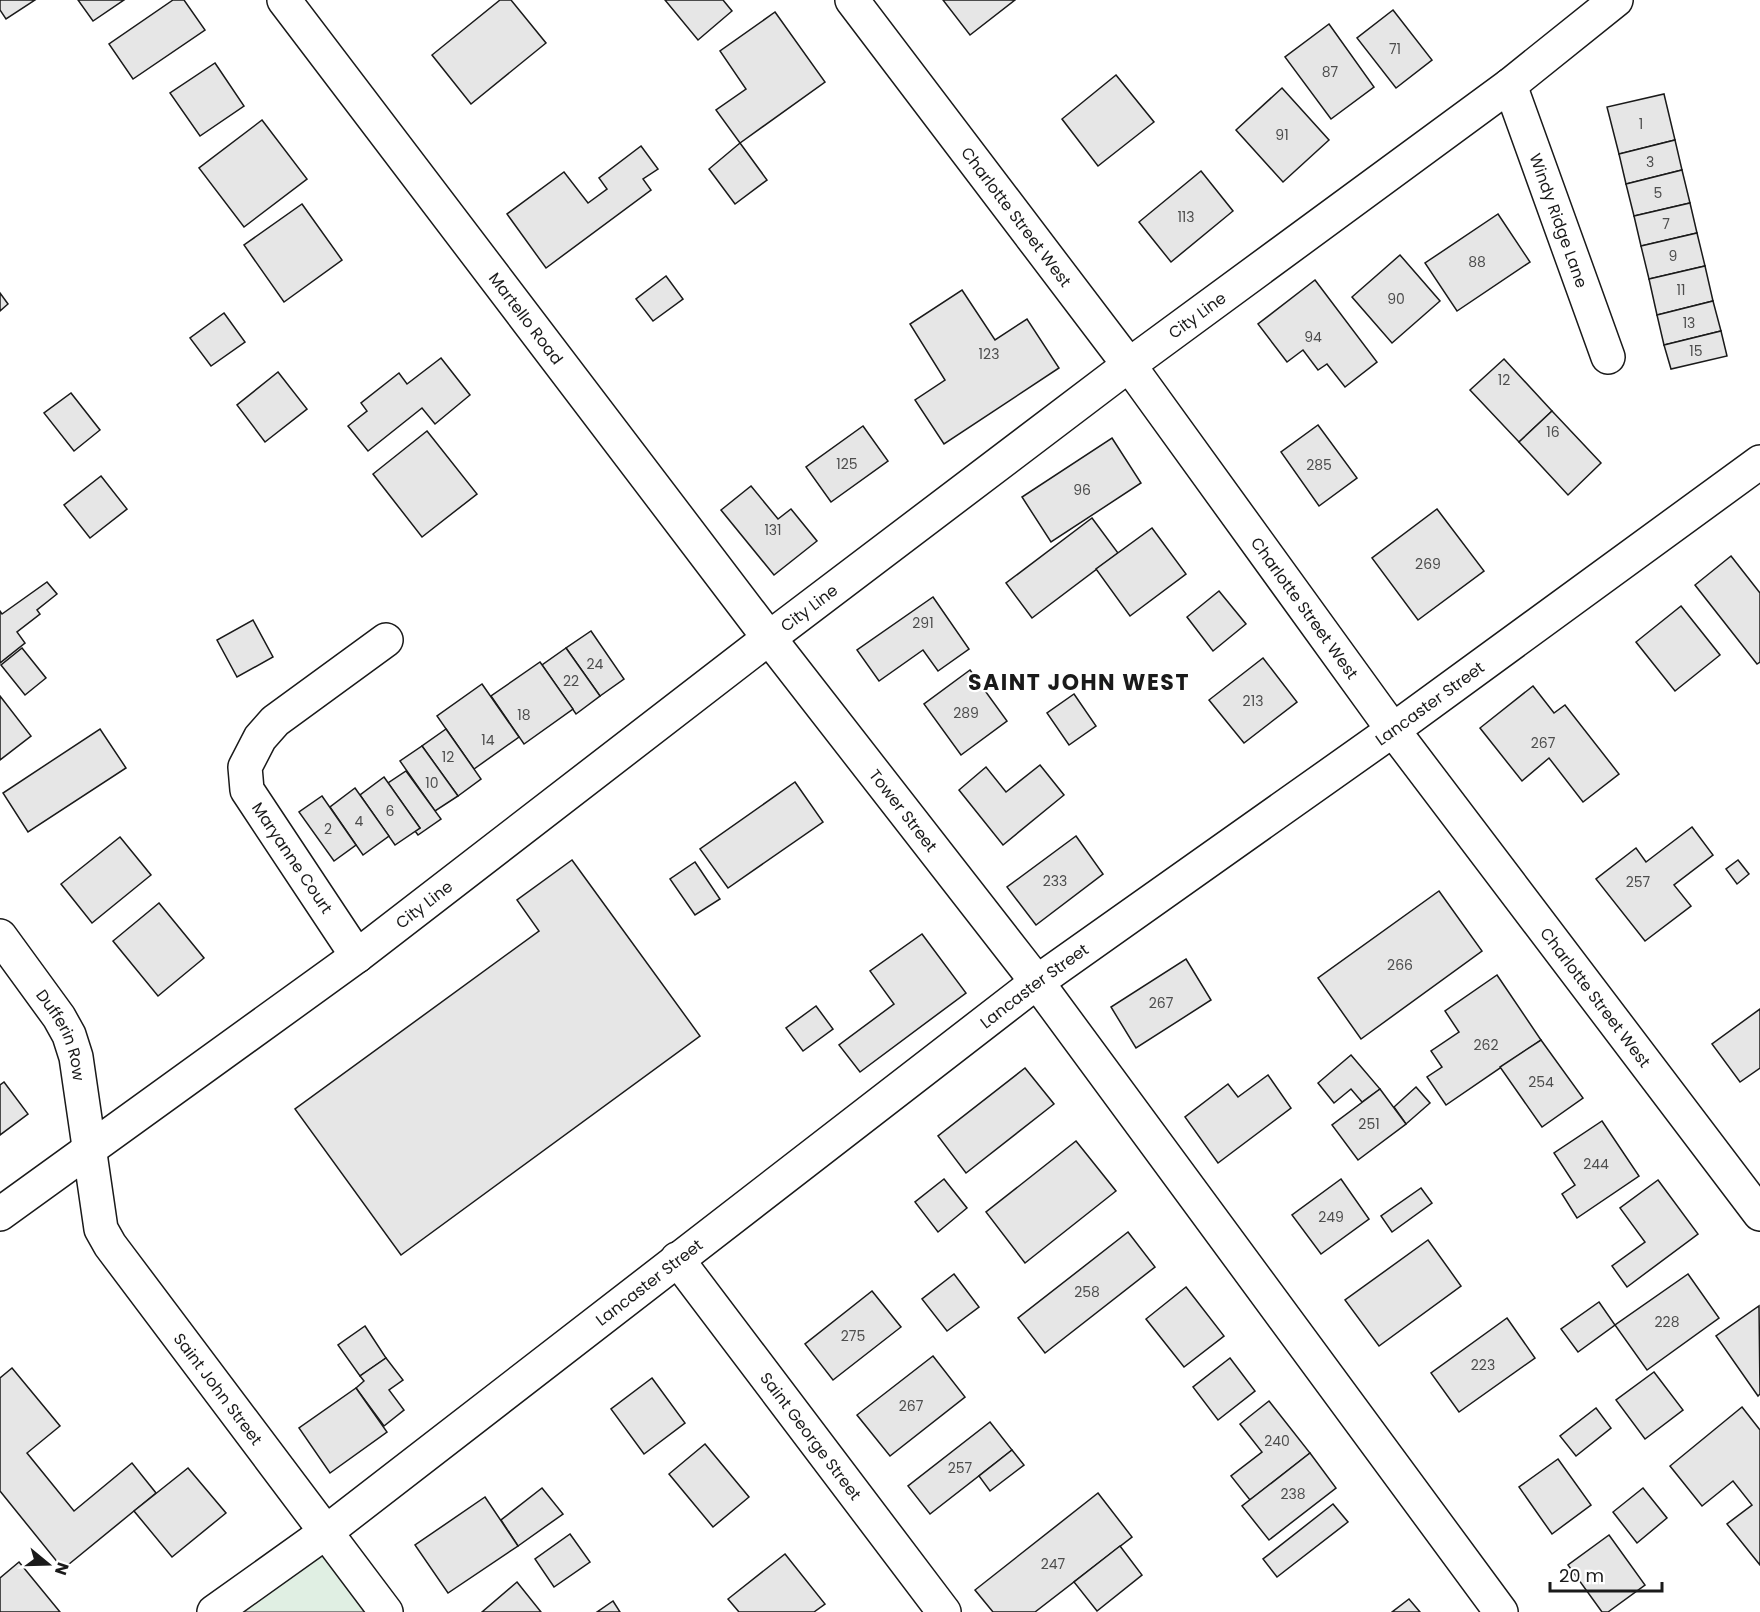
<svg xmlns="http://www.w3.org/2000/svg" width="1760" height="1612" font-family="Poppins,sans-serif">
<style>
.green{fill:#e0efe3;stroke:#6a6a6a;stroke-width:1.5}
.building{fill:#e6e6e6;stroke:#1a1a1a;stroke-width:1.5}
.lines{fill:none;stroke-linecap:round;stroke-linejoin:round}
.minor-casing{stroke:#1a1a1a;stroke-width:36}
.minor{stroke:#fff;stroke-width:33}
.labels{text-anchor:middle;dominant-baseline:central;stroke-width:4.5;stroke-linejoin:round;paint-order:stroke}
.number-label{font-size:14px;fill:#4d4d4d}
.street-label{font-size:16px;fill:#1a1a1a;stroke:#fff}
.district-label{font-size:22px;font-weight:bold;letter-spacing:1.5px;fill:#1a1a1a;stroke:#fff}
</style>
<rect width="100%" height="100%" fill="#fff"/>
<polygon class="green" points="326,1532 386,1612 214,1612"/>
<g class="building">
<polygon points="0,0 35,0 6,19 0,10"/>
<polygon points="78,0 124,0 93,21"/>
<polygon points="173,0 184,0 205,30 133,79 109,44"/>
<polygon points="500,0 511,0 546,43 471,104 432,55"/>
<polygon points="665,0 723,0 732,11 698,40"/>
<polygon points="943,0 1015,0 970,35"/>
<polygon points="1393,10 1432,60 1396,88 1357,38"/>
<polygon points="775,12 825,82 740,143 716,110 746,89 720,51"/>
<polygon points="1329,24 1374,87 1331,119 1285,57"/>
<polygon points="215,63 244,106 200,136 170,93"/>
<polygon points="1116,75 1154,122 1098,166 1062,119"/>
<polygon points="1282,88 1329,140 1283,182 1236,130"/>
<polygon points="1664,94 1675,140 1619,154 1607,107"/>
<polygon points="262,120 307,179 244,227 199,168"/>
<polygon points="1675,140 1682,170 1626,184 1619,154"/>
<polygon points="740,143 767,180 735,204 709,169"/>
<polygon points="641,146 658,169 643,179 651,190 546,268 507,214 564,172 588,203 607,189 599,178"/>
<polygon points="1682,170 1690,203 1634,216 1626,184"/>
<polygon points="1201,171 1233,211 1171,262 1139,222"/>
<polygon points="1690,203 1697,233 1641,246 1634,216"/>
<polygon points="302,204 342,260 284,302 244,245"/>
<polygon points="1498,214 1530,262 1457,311 1425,263"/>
<polygon points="1697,233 1705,266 1649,279 1641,246"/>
<polygon points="1400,255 1440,301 1392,343 1352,297"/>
<polygon points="1705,266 1713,301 1657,315 1649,279"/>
<polygon points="666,276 683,299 653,321 636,299"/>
<polygon points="1315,280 1377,362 1345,387 1327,364 1318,370 1303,350 1287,362 1258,324"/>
<polygon points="962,290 995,340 1027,319 1059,368 944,444 915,400 945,380 910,324"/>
<polygon points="0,293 8,304 0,311"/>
<polygon points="1713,301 1721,331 1664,345 1657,315"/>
<polygon points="224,313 245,342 211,366 190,338"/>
<polygon points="1721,331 1727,356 1671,369 1664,345"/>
<polygon points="441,358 470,395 435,424 422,408 368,451 348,426 367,411 361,403 399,373 407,384"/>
<polygon points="1504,359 1552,411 1519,442 1470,390"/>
<polygon points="278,372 307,409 265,442 237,405"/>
<polygon points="71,393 100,430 74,451 44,413"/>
<polygon points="1552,411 1601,463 1568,495 1519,442"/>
<polygon points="1318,425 1357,478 1319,506 1281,452"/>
<polygon points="863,426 888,461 831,502 806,467"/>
<polygon points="427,431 477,494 422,537 373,474"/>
<polygon points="1112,438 1141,483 1051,542 1022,497"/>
<polygon points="101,476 127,509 90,538 64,505"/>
<polygon points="751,486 778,519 791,509 817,541 774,575 721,510"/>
<polygon points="1437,509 1484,571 1418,620 1372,558"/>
<polygon points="1092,518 1118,553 1032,618 1006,583"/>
<polygon points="1152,528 1186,574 1130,616 1096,569"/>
<polygon points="1731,556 1760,593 1760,662 1757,664 1695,585"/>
<polygon points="47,582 57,594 37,610 40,614 17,632 25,643 0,663 0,611 2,614"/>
<polygon points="1219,591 1246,624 1213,651 1187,617"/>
<polygon points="933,597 969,649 938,671 923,650 879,681 857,650"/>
<polygon points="1681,606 1720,655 1675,691 1636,642"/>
<polygon points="253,620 273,657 237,677 217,640"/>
<polygon points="591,631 624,679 600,696 566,648"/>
<polygon points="22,648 46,678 25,695 1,665"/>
<polygon points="566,648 600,696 576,714 542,665"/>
<polygon points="1263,658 1297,702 1244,743 1209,700"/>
<polygon points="540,662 573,709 524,744 491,696"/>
<polygon points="970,670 1007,721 961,755 924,704"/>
<polygon points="482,684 519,737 474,769 437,716"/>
<polygon points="1533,686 1554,713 1565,705 1619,774 1583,802 1549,758 1522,781 1480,728"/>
<polygon points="1074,694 1096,726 1069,745 1047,713"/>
<polygon points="0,696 31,736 0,760"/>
<polygon points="100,729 126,768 28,832 3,793"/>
<polygon points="446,729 481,779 458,796 422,746"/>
<polygon points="422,746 458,796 435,811 400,761"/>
<polygon points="1040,765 1064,795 1003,845 959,790 986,767 1006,792"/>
<polygon points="406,771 441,819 418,835 415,831 420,828 388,783"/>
<polygon points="384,777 420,828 395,845 360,795"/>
<polygon points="795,782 823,822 728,888 700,849"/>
<polygon points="355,788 389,836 363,855 330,807"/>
<polygon points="322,796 356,845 334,861 299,812"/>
<polygon points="1692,827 1713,855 1674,885 1691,906 1645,941 1596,879 1636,848 1646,862"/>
<polygon points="1076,836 1103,874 1036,925 1007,887"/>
<polygon points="120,837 151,875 92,923 61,884"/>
<polygon points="572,860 700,1036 401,1255 295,1109 539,931 517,900"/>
<polygon points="1738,860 1749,874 1737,884 1726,869"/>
<polygon points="695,862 720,899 695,915 670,879"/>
<polygon points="1439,891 1482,951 1361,1039 1318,978"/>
<polygon points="159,903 204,958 158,996 113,941"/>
<polygon points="922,934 966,993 860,1072 839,1045 894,1004 870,971"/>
<polygon points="1186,959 1211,1000 1136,1048 1111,1007"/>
<polygon points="1497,975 1541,1040 1446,1105 1427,1077 1442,1067 1431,1051 1459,1032 1445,1011"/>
<polygon points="816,1006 833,1029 803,1051 786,1028"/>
<polygon points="1760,1009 1760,1068 1740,1082 1712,1044"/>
<polygon points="1541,1040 1583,1098 1542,1127 1500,1067"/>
<polygon points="1351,1055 1380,1089 1362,1102 1351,1089 1334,1103 1318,1083"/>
<polygon points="1025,1068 1054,1104 966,1173 938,1136"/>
<polygon points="1268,1075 1291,1108 1218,1163 1185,1117 1228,1084 1238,1097"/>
<polygon points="4,1082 28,1114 0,1135 0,1085"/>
<polygon points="1416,1087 1430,1103 1406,1124 1394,1107"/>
<polygon points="1380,1089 1406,1124 1358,1160 1332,1125"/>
<polygon points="1602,1121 1639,1176 1577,1218 1562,1194 1575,1185 1554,1153"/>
<polygon points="1076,1141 1116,1191 1025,1263 986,1212"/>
<polygon points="944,1179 967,1208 938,1232 915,1202"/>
<polygon points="1341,1179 1369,1219 1321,1254 1292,1215"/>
<polygon points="1658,1180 1698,1234 1627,1287 1612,1266 1645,1242 1620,1208"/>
<polygon points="1421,1188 1432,1203 1392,1232 1381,1216"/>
<polygon points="1128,1232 1155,1267 1045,1353 1018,1318"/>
<polygon points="1428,1240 1461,1286 1379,1346 1345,1300"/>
<polygon points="954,1274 979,1307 947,1331 922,1299"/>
<polygon points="1688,1274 1719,1318 1647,1370 1615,1325"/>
<polygon points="1186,1287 1224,1336 1184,1367 1146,1319"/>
<polygon points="872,1291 901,1327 833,1380 805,1344"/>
<polygon points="1599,1302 1615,1325 1578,1352 1561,1329"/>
<polygon points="1759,1306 1760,1394 1758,1396 1716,1336"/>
<polygon points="1507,1318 1535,1358 1459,1412 1431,1373"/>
<polygon points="365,1326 386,1358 360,1376 338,1345"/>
<polygon points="933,1356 965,1397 890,1456 857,1415"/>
<polygon points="386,1358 403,1380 389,1390 404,1410 384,1426 356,1388 364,1381 360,1376"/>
<polygon points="1230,1358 1255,1391 1218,1420 1193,1387"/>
<polygon points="12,1368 60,1426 27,1453 74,1511 132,1463 156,1493 63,1569 0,1491 0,1378"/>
<polygon points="1654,1372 1683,1410 1645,1439 1616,1400"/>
<polygon points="652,1378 685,1423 644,1454 611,1409"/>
<polygon points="356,1388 387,1432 330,1473 299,1428"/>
<polygon points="1269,1401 1310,1453 1250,1500 1231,1476 1262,1452 1240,1424"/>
<polygon points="1742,1407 1760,1430 1760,1565 1727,1524 1752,1505 1733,1481 1702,1506 1670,1466"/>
<polygon points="1596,1408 1611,1428 1576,1456 1560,1436"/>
<polygon points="990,1422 1012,1450 930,1514 908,1486"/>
<polygon points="705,1444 749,1497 713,1527 669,1474"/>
<polygon points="1012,1450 1024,1465 990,1491 979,1476"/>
<polygon points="1310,1453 1336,1488 1269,1540 1242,1506"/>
<polygon points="1558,1459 1591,1505 1552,1534 1519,1487"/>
<polygon points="188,1468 226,1513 172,1557 134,1511"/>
<polygon points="542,1488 563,1514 518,1546 501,1520"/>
<polygon points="1643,1488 1667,1518 1637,1543 1613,1512"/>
<polygon points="1098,1493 1132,1537 1035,1612 993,1612 975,1590"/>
<polygon points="485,1497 518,1546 448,1593 415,1545"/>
<polygon points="1333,1504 1348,1522 1277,1577 1263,1559"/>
<polygon points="570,1534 590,1562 554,1587 535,1559"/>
<polygon points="1609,1535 1645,1585 1608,1612 1602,1612 1568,1565"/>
<polygon points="1120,1546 1142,1575 1097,1611 1074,1582"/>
<polygon points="785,1554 825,1604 814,1612 739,1612 728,1599"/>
<polygon points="19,1562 60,1612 0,1612 0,1578"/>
<polygon points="517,1582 541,1612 482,1612"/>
<polygon points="1409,1599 1420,1612 1392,1612"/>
<polygon points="613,1601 620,1612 597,1612"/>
</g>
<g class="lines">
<g class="minor-casing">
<g id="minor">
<path id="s1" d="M 284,0 L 769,638 L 1037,982 L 1501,1612"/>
<path id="s2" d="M 852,0 L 1129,365 L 1393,730 L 1760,1214"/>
<path id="s3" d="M 1510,85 L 1608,357"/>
<path id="s4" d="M 0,936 L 59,1017 L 69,1035 L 76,1057 L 101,1229 L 110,1245 L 386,1612"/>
<polyline points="357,956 247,790 245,767 260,738 275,721 386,640"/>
<path id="s5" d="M 0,1214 L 357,956 L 769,638 L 1129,365 L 1510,85 L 1616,0"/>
<path id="s6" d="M 677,1259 L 944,1612"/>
<path id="s7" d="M 214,1612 L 326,1532 L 1037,982 L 1393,730 L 1760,462"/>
</g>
</g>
<use href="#minor" class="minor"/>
</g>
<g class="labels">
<g class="number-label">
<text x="1395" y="49">71</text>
<text x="1330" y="72">87</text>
<text x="1641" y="124">1</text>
<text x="1282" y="135">91</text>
<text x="1650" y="162">3</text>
<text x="1658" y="193">5</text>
<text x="1186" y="217">113</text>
<text x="1666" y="224">7</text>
<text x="1673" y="256">9</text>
<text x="1477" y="262">88</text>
<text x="1681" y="290">11</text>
<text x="1396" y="299">90</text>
<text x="1689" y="323">13</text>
<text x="1313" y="337">94</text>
<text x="1696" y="351">15</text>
<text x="989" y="354">123</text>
<text x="1504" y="380">12</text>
<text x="1553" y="432">16</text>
<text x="847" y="464">125</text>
<text x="1319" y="465">285</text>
<text x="1082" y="490">96</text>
<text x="773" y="530">131</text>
<text x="1428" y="564">269</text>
<text x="923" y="623">291</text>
<text x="595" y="664">24</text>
<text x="571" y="681">22</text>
<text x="1253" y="701">213</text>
<text x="966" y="713">289</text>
<text x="524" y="715">18</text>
<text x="488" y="740">14</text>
<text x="1543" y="743">267</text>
<text x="448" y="757">12</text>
<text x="432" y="783">10</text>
<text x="390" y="811">6</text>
<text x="359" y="821">4</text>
<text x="328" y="829">2</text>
<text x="1055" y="881">233</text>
<text x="1638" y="882">257</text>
<text x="1400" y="965">266</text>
<text x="1161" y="1003">267</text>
<text x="1486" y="1045">262</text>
<text x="1541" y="1082">254</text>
<text x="1369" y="1124">251</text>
<text x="1596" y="1164">244</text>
<text x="1331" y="1217">249</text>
<text x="1087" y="1292">258</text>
<text x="1667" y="1322">228</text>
<text x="853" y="1336">275</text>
<text x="1483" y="1365">223</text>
<text x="911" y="1406">267</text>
<text x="1277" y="1441">240</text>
<text x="960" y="1468">257</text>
<text x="1293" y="1494">238</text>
<text x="1053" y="1564">247</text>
</g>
<g class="street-label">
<text stroke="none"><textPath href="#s2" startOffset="272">Charlotte Street West</textPath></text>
<text stroke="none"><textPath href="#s3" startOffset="144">Windy Ridge Lane</textPath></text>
<text stroke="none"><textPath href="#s5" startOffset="1497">City Line</textPath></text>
<text stroke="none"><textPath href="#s1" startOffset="400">Martello Road</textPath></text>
<text stroke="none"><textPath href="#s5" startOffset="1011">City Line</textPath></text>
<text stroke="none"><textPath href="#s2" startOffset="758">Charlotte Street West</textPath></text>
<text stroke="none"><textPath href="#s7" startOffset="1518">Lancaster Street</textPath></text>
<text stroke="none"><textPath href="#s1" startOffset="1020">Tower Street</textPath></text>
<text transform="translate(292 858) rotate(56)">Maryanne Court</text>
<text stroke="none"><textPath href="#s5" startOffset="525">City Line</textPath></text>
<text stroke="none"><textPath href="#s7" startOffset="1032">Lancaster Street</textPath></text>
<text stroke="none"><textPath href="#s2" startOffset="1244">Charlotte Street West</textPath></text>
<text stroke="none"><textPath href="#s4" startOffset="118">Dufferin Row</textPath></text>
<text stroke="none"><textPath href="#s7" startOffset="546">Lancaster Street</textPath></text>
<text stroke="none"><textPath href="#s4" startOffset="516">Saint John Street</textPath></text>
<text stroke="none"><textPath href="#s6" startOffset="222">Saint George Street</textPath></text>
</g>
<g class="district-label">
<text x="1079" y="682">SAINT JOHN WEST</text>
</g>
</g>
<g transform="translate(48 1564) rotate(109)" stroke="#ffffff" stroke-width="4.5" paint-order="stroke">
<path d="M0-4.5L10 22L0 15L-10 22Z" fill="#1a1a1a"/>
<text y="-9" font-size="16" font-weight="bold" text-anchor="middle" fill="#1a1a1a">N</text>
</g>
<path d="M1550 1582v9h112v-9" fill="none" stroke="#1a1a1a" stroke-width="3"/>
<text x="1559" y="1582" font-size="18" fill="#1a1a1a" stroke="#ffffff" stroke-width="4.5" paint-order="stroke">20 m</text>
</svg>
